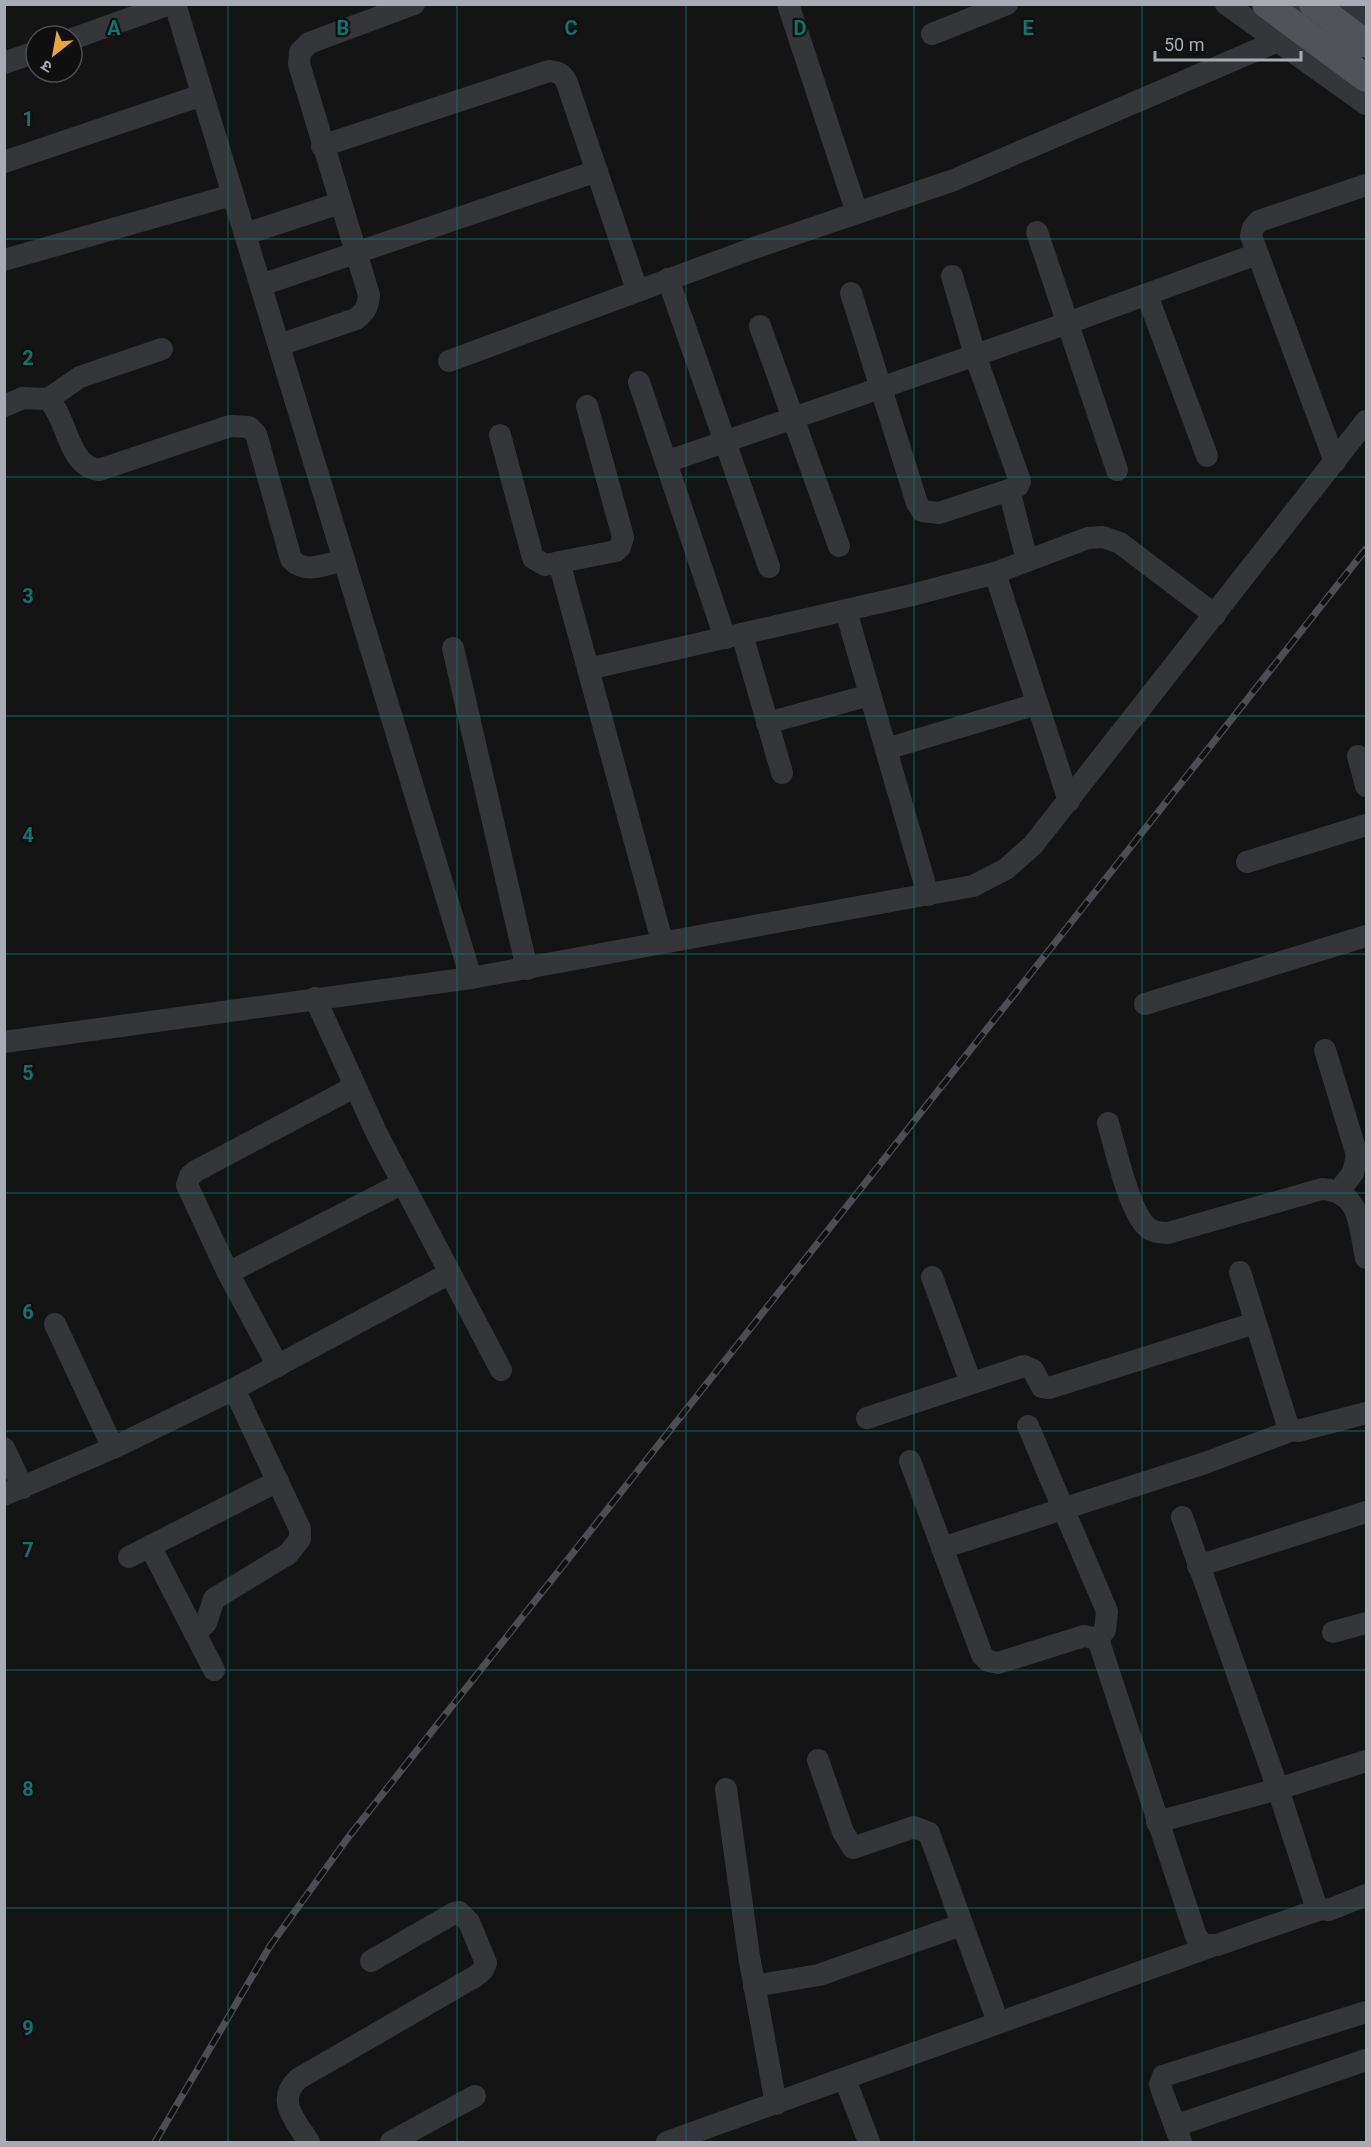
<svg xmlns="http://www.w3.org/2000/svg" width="1371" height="2147" font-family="Roboto,'Noto Sans Devanagari',sans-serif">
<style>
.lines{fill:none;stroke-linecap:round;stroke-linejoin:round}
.minor{stroke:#35363a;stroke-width:22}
.major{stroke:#515359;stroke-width:28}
.rail-casing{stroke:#4c4e53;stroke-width:7}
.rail{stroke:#0f0f10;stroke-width:4.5;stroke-dasharray:14;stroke-linecap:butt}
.major-bridge{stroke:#515359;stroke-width:28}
.grid{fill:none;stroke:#0f766e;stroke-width:1.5;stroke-opacity:0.55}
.grid-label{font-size:20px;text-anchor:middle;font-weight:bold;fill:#0f766e;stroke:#0f0f10;stroke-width:4.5;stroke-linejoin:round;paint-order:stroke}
</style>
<rect width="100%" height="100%" fill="#141415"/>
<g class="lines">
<g class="minor">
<polyline points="175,4 471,978"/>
<polyline points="788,4 857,213"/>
<polyline points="1226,4 1366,104"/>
<polyline points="1349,4 1366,17"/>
<polyline points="932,34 1007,4"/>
<polyline points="72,39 170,4"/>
<polyline points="4,63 36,52"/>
<path d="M 322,146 L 549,71 C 559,72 563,74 567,83 L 637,290"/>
<polyline points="4,162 202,95"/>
<polyline points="1037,232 1117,470"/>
<polyline points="245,234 340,203"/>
<polyline points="4,260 232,195"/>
<polyline points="952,276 975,355 1020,481 1018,486 1009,490"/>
<polyline points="668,279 769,567"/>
<polyline points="261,285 597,171"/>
<polyline points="851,293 917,503 922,511 939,513 1009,490 1027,560"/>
<polyline points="1147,295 1207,456"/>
<polyline points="760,326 839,546"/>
<path d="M 279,345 L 356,319 C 365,312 368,307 369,295 L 299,64 L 300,52 L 309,43 L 414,4"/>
<polyline points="449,361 754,248 954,180 1278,41 1303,4"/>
<polyline points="639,382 725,638"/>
<polyline points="48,399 80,377 162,349"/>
<path d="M 4,406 L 23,398 L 48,399 C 68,418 67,466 99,470 L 230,426 L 249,427 L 256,434 L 291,559 C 305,575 326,564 344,560"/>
<polyline points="500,435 533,558 545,565 616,551 620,547 623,537 587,406"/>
<polyline points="666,462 1068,323 1257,254"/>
<polyline points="1335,462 1251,236 1253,228 1259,221 1366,185"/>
<polyline points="559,562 662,941"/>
<polyline points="995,573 1069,801"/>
<polyline points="846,611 928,895"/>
<polyline points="742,634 782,773"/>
<polyline points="453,648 527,969"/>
<polyline points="588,669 912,595 995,573 1088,538 1103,537 1120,543 1215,615"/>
<polyline points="767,723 870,695"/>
<polyline points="886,749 1037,704"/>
<polyline points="1358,756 1366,786"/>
<polyline points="1247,862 1366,825"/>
<polyline points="315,998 377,1134 501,1370"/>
<polyline points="1145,1004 1366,936"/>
<polyline points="4,1042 471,978 973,886 1006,869 1033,845 1366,421"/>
<polyline points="1325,1050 1357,1155 1353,1173 1339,1191"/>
<path d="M 1108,1123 C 1115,1147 1129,1210 1146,1226 C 1151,1232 1160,1233 1168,1233 L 1322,1189 C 1361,1191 1359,1226 1366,1258"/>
<polyline points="1240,1272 1288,1426 1298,1431 1366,1413"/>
<polyline points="228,1273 403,1183"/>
<polyline points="932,1277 971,1383"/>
<polyline points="55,1324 113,1448"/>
<polyline points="278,1366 228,1273 187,1185 190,1176 196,1171 354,1087"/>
<polyline points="867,1418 1024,1366 1033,1370 1042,1387 1049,1388 1255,1323"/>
<polyline points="1028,1426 1107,1611 1105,1630 1098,1639"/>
<polyline points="4,1448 23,1488"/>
<polyline points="910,1461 982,1655 988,1661 998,1663 1084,1636 1098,1639 1196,1936 1203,1945 1217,1945 1321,1909"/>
<polyline points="4,1495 113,1448 234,1389 450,1273"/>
<polyline points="1182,1517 1278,1789 1315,1903 1321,1909 1329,1910 1366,1895"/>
<polyline points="150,1546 214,1670"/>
<polyline points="942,1548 1205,1463 1293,1430"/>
<polyline points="129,1557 278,1481"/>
<polyline points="1198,1566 1366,1512"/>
<polyline points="1333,1632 1366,1623"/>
<polyline points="195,1634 206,1623 214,1599 288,1554 300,1539 300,1529 234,1389"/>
<polyline points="818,1760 843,1832 853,1848 914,1827 929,1833 998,2022"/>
<polyline points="726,1789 749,1956 776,2104"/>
<polyline points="1157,1822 1278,1789 1366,1761"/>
<polyline points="754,1986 819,1975 961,1925"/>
<polyline points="845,2079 869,2142"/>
<polyline points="1175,2126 1366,2060"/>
<path d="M 309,2142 C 296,2121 275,2101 298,2079 L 476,1976 L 483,1970 L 486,1963 L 469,1922 L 459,1912 L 454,1913 L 371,1961"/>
<polyline points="391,2142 475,2096"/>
<polyline points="667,2142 1210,1947"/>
<polyline points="1181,2142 1162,2091 1160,2084 1163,2076 1366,2012"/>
</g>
<polyline class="major" points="1313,4 1366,44"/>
<g class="rail-casing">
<polyline id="rail" points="155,2142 270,1946 347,1839 1366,549"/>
</g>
<use href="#rail" class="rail"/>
<polyline class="major-bridge" points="1266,4 1366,78"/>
</g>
<path class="grid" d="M 228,4 L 228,2142M 457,4 L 457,2142M 686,4 L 686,2142M 914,4 L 914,2142M 1142,4 L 1142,2142M 4,239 L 1366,239M 4,477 L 1366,477M 4,716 L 1366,716M 4,954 L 1366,954M 4,1193 L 1366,1193M 4,1431 L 1366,1431M 4,1670 L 1366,1670M 4,1908 L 1366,1908"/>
<g class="grid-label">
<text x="114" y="35">A</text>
<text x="343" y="35">B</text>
<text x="571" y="35">C</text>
<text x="800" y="35">D</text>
<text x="1028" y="35">E</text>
<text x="28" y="126">1</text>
<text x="28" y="365">2</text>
<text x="28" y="603">3</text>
<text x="28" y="842">4</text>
<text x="28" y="1080">5</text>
<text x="28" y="1319">6</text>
<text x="28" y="1557">7</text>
<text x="28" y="1796">8</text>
<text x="28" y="2035">9</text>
</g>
<rect width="1371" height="2147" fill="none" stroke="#a6abb5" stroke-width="12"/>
<g transform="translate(54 54) rotate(211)"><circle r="28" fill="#0f0f10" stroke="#4b4d52" stroke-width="1.5"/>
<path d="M0-4.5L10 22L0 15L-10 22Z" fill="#e8a93a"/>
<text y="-9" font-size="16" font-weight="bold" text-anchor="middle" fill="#a6abb5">उ</text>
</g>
<path d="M1155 51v9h146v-9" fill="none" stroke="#a6abb5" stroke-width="3"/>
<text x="1164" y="51" font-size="18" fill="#a6abb5" stroke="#0f0f10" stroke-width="4.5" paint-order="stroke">50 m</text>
</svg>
